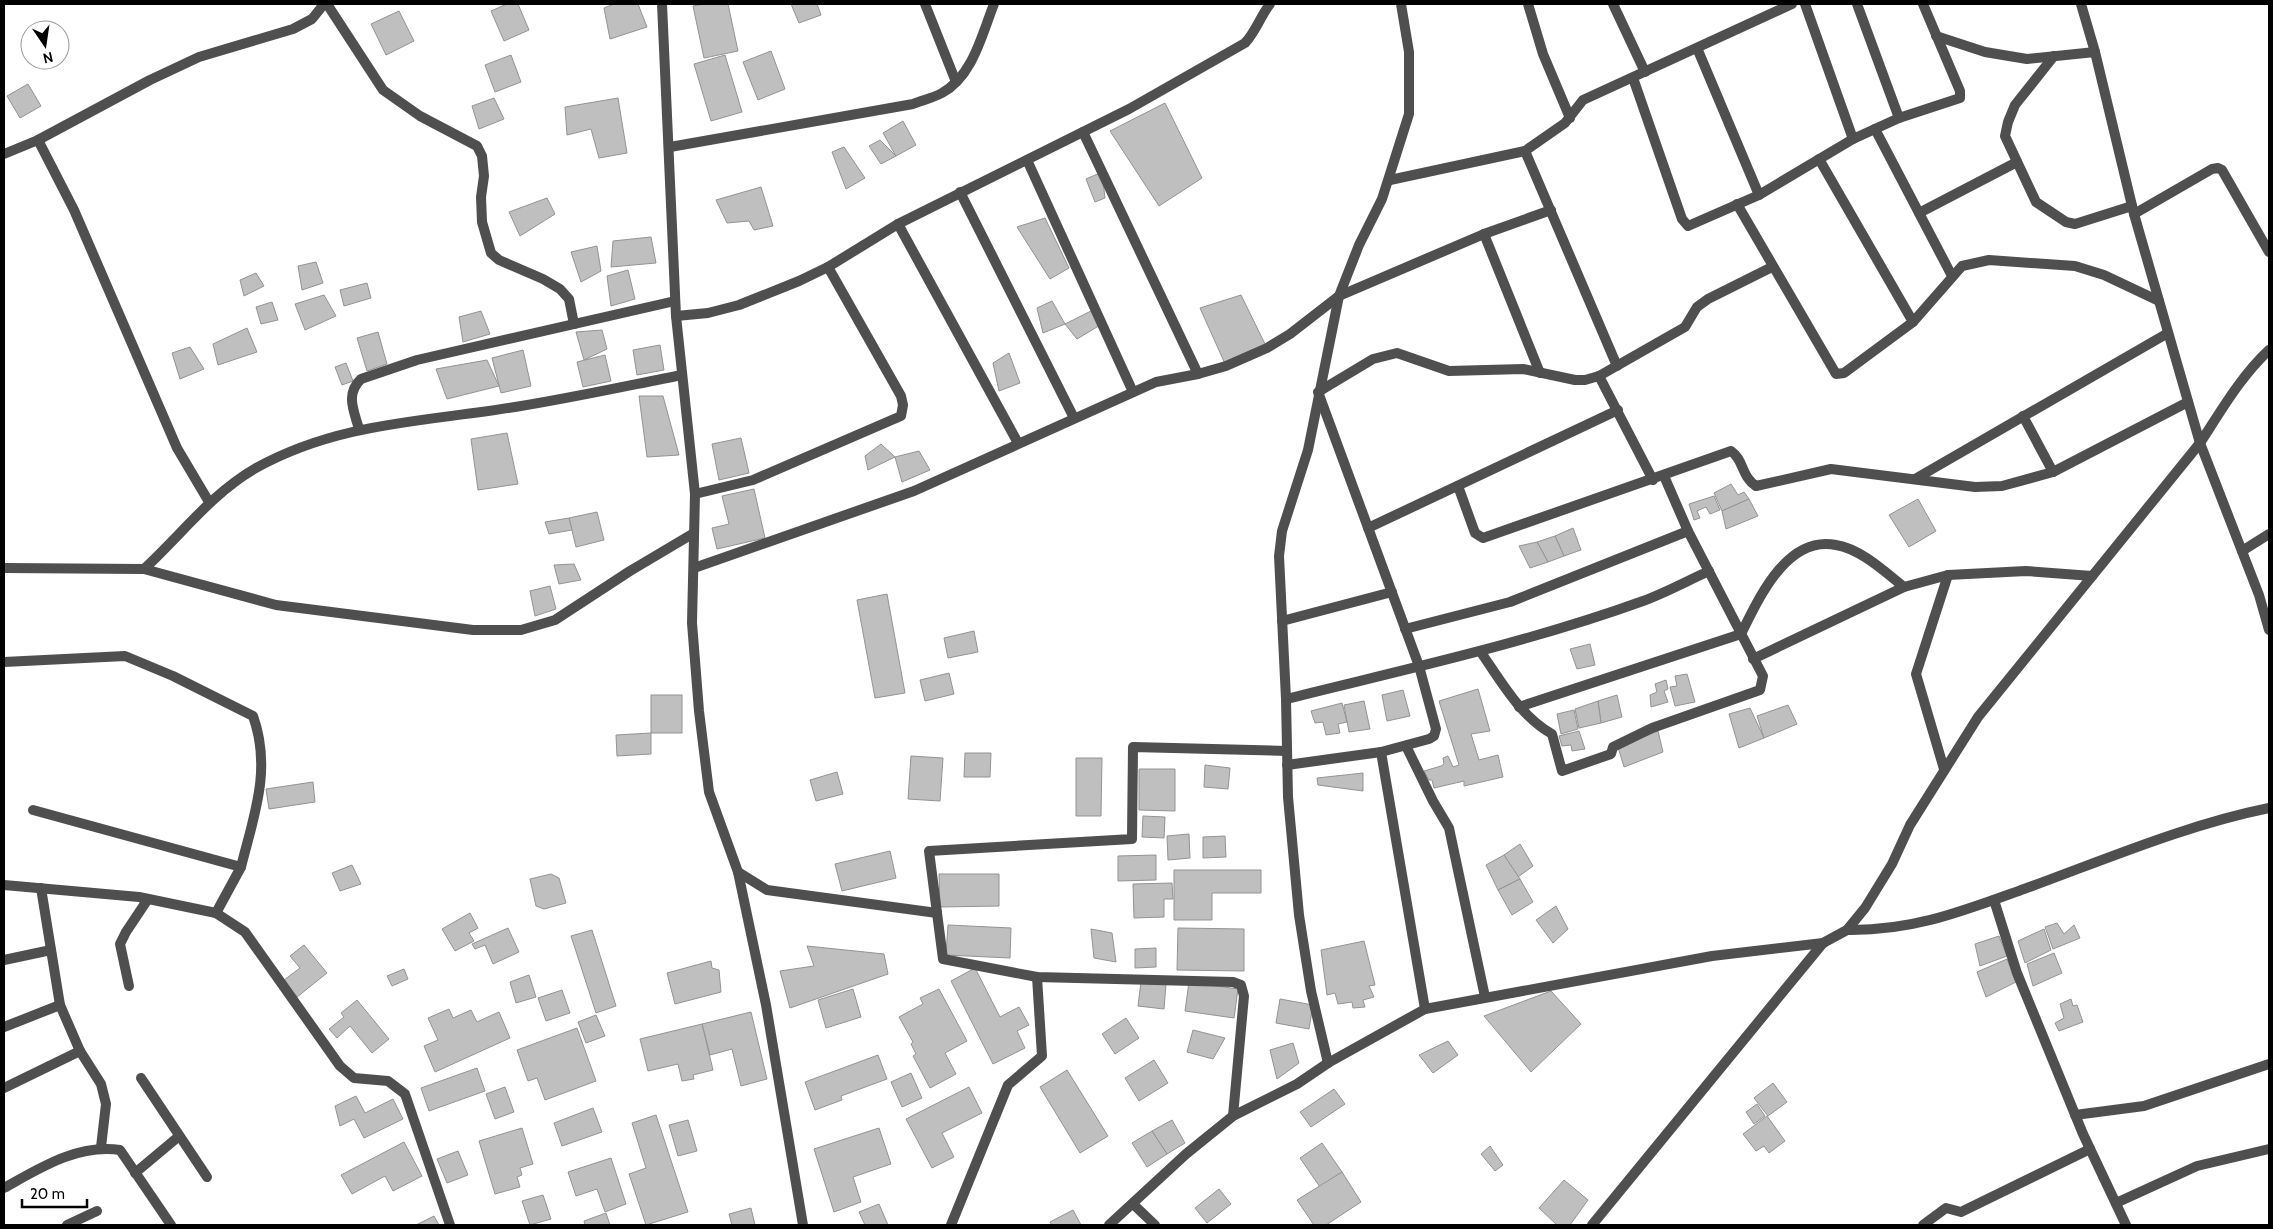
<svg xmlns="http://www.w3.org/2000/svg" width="2273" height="1229" font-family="Cabin,sans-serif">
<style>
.building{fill:#bfbfbf;stroke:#939393}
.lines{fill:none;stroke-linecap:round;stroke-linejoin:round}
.service{stroke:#4f4f4f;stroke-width:10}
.minor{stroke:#4f4f4f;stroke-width:10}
</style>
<rect width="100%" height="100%" fill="#fff"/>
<g class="building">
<polygon points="507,4 518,4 529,30 504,41 491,11"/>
<polygon points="614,4 638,4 647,27 610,39 604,8"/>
<polygon points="704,4 728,4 738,51 704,58 693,6"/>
<polygon points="791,4 817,4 821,15 799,23"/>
<polygon points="399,11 414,41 386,55 371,24"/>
<polygon points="771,51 785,89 758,100 743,62"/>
<polygon points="511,55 521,82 495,92 485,65"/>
<polygon points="725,55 742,112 711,121 694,64"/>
<polygon points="28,84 41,106 20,118 7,96"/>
<polygon points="494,98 504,119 479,129 472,106"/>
<polygon points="618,98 627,153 599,158 591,129 567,135 565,107"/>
<polygon points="1165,103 1202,178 1159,206 1110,131"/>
<polygon points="903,121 916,145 896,156 883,133"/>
<polygon points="880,140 896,156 881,164 869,146"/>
<polygon points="844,147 865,178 846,189 832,152"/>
<polygon points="1102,172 1105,198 1095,202 1086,179"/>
<polygon points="761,187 773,226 754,230 749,221 727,223 716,200"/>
<polygon points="547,198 555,214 520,236 509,212"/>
<polygon points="1045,218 1069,268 1050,279 1017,227"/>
<polygon points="651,237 656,263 611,267 613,241"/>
<polygon points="597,246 601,271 581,282 571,252"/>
<polygon points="316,262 323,283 302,290 298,266"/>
<polygon points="628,270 635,299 611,306 607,276"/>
<polygon points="256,273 264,286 244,296 240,280"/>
<polygon points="367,283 371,298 344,306 340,290"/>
<polygon points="324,295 336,316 305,330 295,304"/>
<polygon points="1241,295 1267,348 1226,366 1200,308"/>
<polygon points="1052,301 1065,324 1043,333 1037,308"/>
<polygon points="272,302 278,320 261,324 256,307"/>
<polygon points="1095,309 1102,324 1077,339 1065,324"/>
<polygon points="481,311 490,334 463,342 459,317"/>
<polygon points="247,328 257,352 218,365 213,344"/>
<polygon points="602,330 607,349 584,360 576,332"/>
<polygon points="378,332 387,364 367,371 357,338"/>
<polygon points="660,345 664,370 637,375 633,350"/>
<polygon points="190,347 204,369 180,379 172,353"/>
<polygon points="523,350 531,386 501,393 492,358"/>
<polygon points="1009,353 1020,383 999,391 993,363"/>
<polygon points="605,355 611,381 583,387 577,362"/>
<polygon points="487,360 499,386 447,399 436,369"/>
<polygon points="346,363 353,381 342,385 335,367"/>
<polygon points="639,396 663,396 679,455 647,457"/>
<polygon points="507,433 518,484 478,490 471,439"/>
<polygon points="741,438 749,473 719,480 712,444"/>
<polygon points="881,444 895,457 868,470 865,456"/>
<polygon points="919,451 930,470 902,482 895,457"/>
<polygon points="1731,484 1738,495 1744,492 1749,499 1722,511 1714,493"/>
<polygon points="754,489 765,538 717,549 712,528 729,524 722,496"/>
<polygon points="1714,496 1720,510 1710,514 1706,507 1697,511 1700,518 1694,520 1689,504"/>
<polygon points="1749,499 1758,516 1726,529 1722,511"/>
<polygon points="1918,499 1936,531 1909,547 1889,515"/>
<polygon points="597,512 604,540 576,547 569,518"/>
<polygon points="569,518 572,530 549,534 545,522"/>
<polygon points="1573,528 1581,550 1564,556 1555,536"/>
<polygon points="1555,536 1564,556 1548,562 1537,542"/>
<polygon points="1537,542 1548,562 1530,568 1519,546"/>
<polygon points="574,564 581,580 559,584 554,565"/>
<polygon points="550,586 556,609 535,616 530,591"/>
<polygon points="887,594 905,693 875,698 857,600"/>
<polygon points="974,631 978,652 948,658 944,638"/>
<polygon points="1590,644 1595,665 1577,669 1570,649"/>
<polygon points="949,673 954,694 925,701 920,680"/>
<polygon points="1687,674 1695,702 1675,706 1670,687 1677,686 1675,676"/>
<polygon points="1666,680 1668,689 1664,691 1668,702 1651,707 1650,695 1657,692 1655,684"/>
<polygon points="1478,689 1490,731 1471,734 1479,760 1498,755 1503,777 1464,786 1464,781 1434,788 1432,780 1429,780 1424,771 1441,766 1444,764 1443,758 1448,756 1453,767 1459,765 1439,701"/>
<polygon points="1403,690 1410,716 1387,721 1382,695"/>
<rect x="651" y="695" width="31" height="38"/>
<polygon points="1617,695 1622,717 1601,723 1598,701"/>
<polygon points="1364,701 1370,729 1349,732 1344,705"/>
<polygon points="1598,701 1601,723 1579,728 1575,709"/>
<polygon points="1342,703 1347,722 1338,724 1340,733 1326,735 1323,722 1315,723 1311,711"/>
<polygon points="1788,705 1797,724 1764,738 1757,716"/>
<polygon points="1750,708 1764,738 1739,748 1729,714"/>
<polygon points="1574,710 1578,729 1561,734 1557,714"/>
<polygon points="1579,731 1585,749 1572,751 1571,745 1562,746 1559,736"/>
<polygon points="1658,731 1663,752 1624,767 1618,747"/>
<polygon points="651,733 651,754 617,756 616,735"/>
<polygon points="965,753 991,753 990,777 964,777"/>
<polygon points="911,756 943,758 940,801 908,799"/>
<polygon points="1076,758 1102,758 1101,816 1076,816"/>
<polygon points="1205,765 1230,768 1228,789 1204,787"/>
<polygon points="1139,769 1175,769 1175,811 1139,810"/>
<polygon points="837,772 843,794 816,801 810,780"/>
<polygon points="1363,773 1363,791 1318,785 1317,778"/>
<polygon points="313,782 315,802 269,809 266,789"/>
<polygon points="1143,816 1165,817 1164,838 1142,837"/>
<polygon points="1189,834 1190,858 1168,860 1167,836"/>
<polygon points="1225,836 1226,857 1203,858 1203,837"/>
<polygon points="1520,844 1533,866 1518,877 1504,855"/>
<polygon points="890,851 896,878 842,891 835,864"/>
<polygon points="1156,855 1156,880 1118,881 1118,856"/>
<polygon points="1504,855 1520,879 1498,890 1486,865"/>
<polygon points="352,865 361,884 340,891 332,873"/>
<polygon points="1174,870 1261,870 1261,893 1212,893 1212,920 1174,920"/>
<polygon points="551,874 559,878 566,903 544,909 536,906 530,879"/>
<polygon points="939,874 999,874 999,906 940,907"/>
<polygon points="1520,879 1533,902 1512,915 1498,890"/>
<polygon points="1172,883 1173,899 1164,899 1164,917 1134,918 1133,884"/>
<polygon points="1556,906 1568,929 1553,943 1536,920"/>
<polygon points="470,913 478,928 469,933 474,941 455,951 442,929"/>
<polygon points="2057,923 2064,934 2074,925 2080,938 2053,949 2045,927"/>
<polygon points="948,925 1011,928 1010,958 946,955"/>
<polygon points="508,928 519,952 493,964 485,945 475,949 472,944"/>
<polygon points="1178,928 1244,929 1244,971 1177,970"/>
<polygon points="1091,929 1112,933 1116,962 1094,958"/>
<polygon points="2044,929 2051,950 2025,963 2018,941"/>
<polygon points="592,930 616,1006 596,1013 571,936"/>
<polygon points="1999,936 2007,956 1980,966 1975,944"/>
<polygon points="1364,941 1375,985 1369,986 1374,997 1363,1000 1365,1007 1353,1008 1352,1002 1338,1004 1335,993 1327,995 1321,950"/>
<polygon points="304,945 327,973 297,997 284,980 300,968 290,956"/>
<polygon points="807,946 884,954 888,974 790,1008 780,971 814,966"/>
<polygon points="1156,948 1156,967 1135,968 1135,949"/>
<polygon points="2054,953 2062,973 2033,986 2027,964"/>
<polygon points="2007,959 2016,982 1986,997 1977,972"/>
<polygon points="711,961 712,968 719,970 721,992 675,1004 667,973"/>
<polygon points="975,968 1000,1017 1019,1007 1029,1025 1017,1031 1025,1048 993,1064 951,981"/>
<polygon points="404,969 408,979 392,986 387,976"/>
<polygon points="529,975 536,997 516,1003 510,982"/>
<polygon points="1141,982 1166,984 1164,1009 1138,1006"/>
<polygon points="1189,982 1238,989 1234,1018 1185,1011"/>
<polygon points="853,989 861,1017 826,1028 818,1000"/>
<polygon points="939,989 967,1041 945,1053 956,1074 930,1088 913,1056 916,1054 911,1044 913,1042 899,1017 923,1004 920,998"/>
<polygon points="562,990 570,1013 546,1021 538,998"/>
<polygon points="1551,991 1581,1024 1531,1072 1484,1016"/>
<polygon points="1280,999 1313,1005 1309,1029 1276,1023"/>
<polygon points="2071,999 2073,1006 2077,1005 2083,1022 2059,1031 2055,1023 2064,1018 2060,1004"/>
<polygon points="357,1000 389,1039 372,1053 350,1026 337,1038 329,1029 344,1017 341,1013"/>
<polygon points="449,1009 453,1018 471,1010 477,1022 499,1012 510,1038 435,1072 424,1046 438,1040 428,1018"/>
<polygon points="751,1012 767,1079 741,1086 732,1049 710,1055 702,1024"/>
<polygon points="596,1015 605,1036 586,1043 578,1022"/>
<polygon points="1126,1018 1139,1038 1115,1054 1102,1034"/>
<polygon points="702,1024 713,1070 693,1075 694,1079 682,1081 678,1064 648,1071 640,1039"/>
<polygon points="577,1028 596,1081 545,1100 537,1078 528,1081 517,1050"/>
<polygon points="1193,1030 1225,1038 1213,1059 1187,1052"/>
<polygon points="1448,1041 1458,1055 1433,1073 1419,1055"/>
<polygon points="1293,1043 1299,1063 1277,1079 1270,1050"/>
<polygon points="878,1055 887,1079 841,1096 842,1100 815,1110 805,1082"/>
<polygon points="1154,1060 1168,1083 1139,1101 1125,1078"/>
<polygon points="477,1068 485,1091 429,1111 421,1088"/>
<polygon points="1067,1070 1108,1136 1080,1153 1040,1087"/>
<polygon points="911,1073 922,1098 902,1107 891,1082"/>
<polygon points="1773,1083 1787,1102 1768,1116 1754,1098"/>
<polygon points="505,1087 514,1112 495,1119 486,1094"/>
<polygon points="969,1087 982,1113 942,1133 954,1157 932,1168 906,1119"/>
<polygon points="1334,1089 1345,1104 1311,1127 1300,1112"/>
<polygon points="356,1096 365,1113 393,1099 403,1119 364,1138 354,1119 340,1126 335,1106"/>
<polygon points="1757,1104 1765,1116 1754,1124 1746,1112"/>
<polygon points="593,1108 602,1132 562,1146 554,1123"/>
<polygon points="656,1115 688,1212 646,1225 629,1174 646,1168 632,1123"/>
<polygon points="1767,1116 1785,1141 1769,1153 1764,1146 1756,1151 1743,1134"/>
<polygon points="688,1120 697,1151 678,1156 669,1125"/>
<polygon points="1172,1120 1185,1143 1167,1154 1152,1131"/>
<polygon points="522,1128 533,1164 520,1168 522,1175 517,1177 520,1187 495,1194 479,1141"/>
<polygon points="879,1128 891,1164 853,1177 861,1202 834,1212 814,1149"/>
<polygon points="1152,1131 1167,1154 1147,1167 1132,1143"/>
<polygon points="404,1142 422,1176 393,1191 385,1176 352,1194 341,1175"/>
<polygon points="1322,1143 1342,1172 1320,1187 1300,1158"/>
<polygon points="1490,1146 1503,1165 1495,1171 1481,1154"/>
<polygon points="458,1151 468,1175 447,1183 437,1159"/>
<polygon points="611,1158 626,1204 605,1212 597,1189 576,1196 568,1172"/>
<polygon points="1342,1172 1361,1202 1326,1225 1314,1225 1297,1200"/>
<polygon points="1564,1180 1588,1200 1570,1225 1557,1225 1539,1208"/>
<polygon points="1219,1189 1231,1204 1207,1223 1195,1208"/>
<polygon points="543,1195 551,1219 530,1225 522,1201"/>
<polygon points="879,1204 888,1225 865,1225 859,1212"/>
<polygon points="751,1208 755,1225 732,1225 729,1214"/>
<polygon points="1073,1210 1081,1225 1052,1225 1050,1222"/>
<polygon points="606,1213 610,1225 585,1225 584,1221"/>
<polygon points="434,1216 439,1225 416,1225"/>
</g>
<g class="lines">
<polyline class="service" points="1133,1204 1155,1225"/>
<g class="minor">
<polyline points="327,4 383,90 420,116 477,146 482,156 484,176 481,197 482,222 491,253 499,260 543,279 560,289 569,299 574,324"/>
<polyline points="662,4 676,316 695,494 692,623 699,711 709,792 738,872 766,1005 803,1225"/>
<polyline points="925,4 956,82"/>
<polyline points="1528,4 1543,54 1570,118"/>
<polyline points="1613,4 1645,72"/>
<polyline points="1805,4 1853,139"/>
<polyline points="1857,4 1899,118"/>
<polyline points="2081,4 2095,52 2134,214 2200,443 2259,595 2269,630"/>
<polyline points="1936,36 1985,52 2027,59 2095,52"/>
<polyline points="1697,48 1759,195"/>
<polyline points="2054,56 2015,105 2008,122 2005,136 2036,202 2066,222 2075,224 2132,206"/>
<polyline points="1633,78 1682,219 1688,226 1759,195 1853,139 1899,118 1960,98 1960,91 1923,4"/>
<polyline points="1875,129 1952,276"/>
<polyline points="1083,132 1198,374"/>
<polyline points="38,140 74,210 177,448 209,502"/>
<path d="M 670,147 L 913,104 C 922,100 933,98 942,93 C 973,76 982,34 994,4"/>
<polyline points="1525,151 1617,366"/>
<polyline points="4,154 38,140 150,80 199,57 293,29 312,19 324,4"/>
<polyline points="1819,159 1913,322"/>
<polyline points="1027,160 1133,392"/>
<polyline points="1390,180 1525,151 1565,123 1583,100 1792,4"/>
<polyline points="960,192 1074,418"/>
<polyline points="1737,204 1836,374 1844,373 1913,322 1962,266 1989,260 2075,266 2104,275 2159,301"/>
<polyline points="1919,213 2017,162"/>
<polyline points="2134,214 2212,169 2218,168 2222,170 2269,252"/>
<polyline points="898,224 1018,443"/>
<polyline points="1484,234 1540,373"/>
<path d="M 676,316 L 708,313 L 739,305 L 799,281 L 828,267 L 898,224 L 1129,109 L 1245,43 C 1256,31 1260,17 1270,4"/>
<polyline points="1599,376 1653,480"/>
<polyline points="2023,416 2053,472"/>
<path d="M 359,429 C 354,411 345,394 361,379 L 417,360 L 675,301"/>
<polyline points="1915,479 2168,333"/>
<path d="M 1458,486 L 1475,533 L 1483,538 L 1731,451 C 1744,460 1741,476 1756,486 L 1831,469 L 1975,487 L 2002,486 L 2053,472 L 2188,402"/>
<polyline points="695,494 753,480 901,416 903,405 901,396 828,267"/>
<polyline points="1368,528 1618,410"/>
<polyline points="2242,551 2269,534"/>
<polyline points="4,568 144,569 276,605 473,630 521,630 555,620 630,571 694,533"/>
<polyline points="694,568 914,491 1156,382 1198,374 1226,366 1267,348 1290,334 1339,296 1484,234 1551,210"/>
<path d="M 144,569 C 181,535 212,493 256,468 C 339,422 424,422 515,407 C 571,398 626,386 682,375"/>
<polyline points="1282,621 1392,592"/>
<polyline points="1405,629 1510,602 1688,531"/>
<path d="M 1480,651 C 1501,681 1520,716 1552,734 L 1562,771 L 1611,754 L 1613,747 L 1652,728 L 1760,690 L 1763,676 L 1688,531 L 1664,476"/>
<polyline points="1753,659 1904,587 1948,575 2026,571 2092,576"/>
<path d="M 4,662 L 125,656 L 173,676 L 253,716 C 272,769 254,815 241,867"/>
<path d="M 1286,699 C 1406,669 1527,643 1643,601 C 1665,593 1687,581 1709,571"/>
<path d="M 1519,707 L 1741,634 C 1759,598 1787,535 1836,545 C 1861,549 1885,572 1904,587"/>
<polyline points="1406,746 1433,801 1449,828 1485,997"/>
<polyline points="1381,752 1425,1009"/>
<polyline points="1287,765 1381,752 1429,739 1434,736 1436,729 1419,666 1318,392 1373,359 1397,353 1449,371 1523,369 1575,380 1585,380 1599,376 1685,327 1697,307 1708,299 1772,267"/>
<polyline points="1944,769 1916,674 1948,575"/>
<polyline points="33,810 241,867 216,913"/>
<polyline points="738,872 767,890 937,913 943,959 1037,977 1233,982 1241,985 1244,996 1233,1116"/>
<polyline points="4,885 139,897 216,913 245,932 340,1066 354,1078 388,1081 405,1094 450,1225"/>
<polyline points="41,888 60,1005 80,1051 101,1084 106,1104 101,1147"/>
<polyline points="1994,900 2017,973 2083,1134 2126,1225"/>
<polyline points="937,913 929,851 1132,839 1133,747 1287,751"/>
<path d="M 1847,930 C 1913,931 1963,911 2024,889 C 2104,860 2185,825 2269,808"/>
<polyline points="4,960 51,950"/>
<polyline points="129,986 120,944 126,932 148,899"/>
<polyline points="4,1027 60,1005"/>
<polyline points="1328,1063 1311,991 1299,915 1288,797 1286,699 1279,556 1282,531 1308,450 1339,296 1359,245 1382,199 1409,114 1409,52 1401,4"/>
<polyline points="141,1078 207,1177"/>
<polyline points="4,1088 80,1051"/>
<polyline points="2075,1115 2144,1106 2269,1064"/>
<polyline points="135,1173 178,1137"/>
<path d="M 4,1188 C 40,1168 77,1144 120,1150 L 171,1225"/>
<polyline points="2116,1203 2197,1166 2269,1149"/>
<polyline points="67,1225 97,1211"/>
<polyline points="951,1225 1008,1085 1042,1056 1037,977"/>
<path d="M 1109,1225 L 1186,1154 L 1233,1116 L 1297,1084 L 1328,1063 L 1425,1009 L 1712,956 L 1823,943 L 1847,930 L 1865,908 L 1892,864 L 1910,825 L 1978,717 L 2200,443 C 2221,411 2241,376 2269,350"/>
<polyline points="1592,1225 1823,943"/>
<polyline points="1923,1225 1946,1208 1961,1212 2090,1149"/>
</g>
</g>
<rect width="2273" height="1229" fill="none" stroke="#000000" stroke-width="10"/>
<g transform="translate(45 45) rotate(167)"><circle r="24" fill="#ffffff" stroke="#999999"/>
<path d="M0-4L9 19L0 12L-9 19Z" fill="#000000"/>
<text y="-8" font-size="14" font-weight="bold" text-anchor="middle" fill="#000000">N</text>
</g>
<path d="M22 1199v8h65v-8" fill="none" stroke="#000000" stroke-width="2.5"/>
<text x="30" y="1199" font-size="15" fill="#000000" stroke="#ffffff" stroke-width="4" paint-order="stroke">20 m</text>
</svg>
